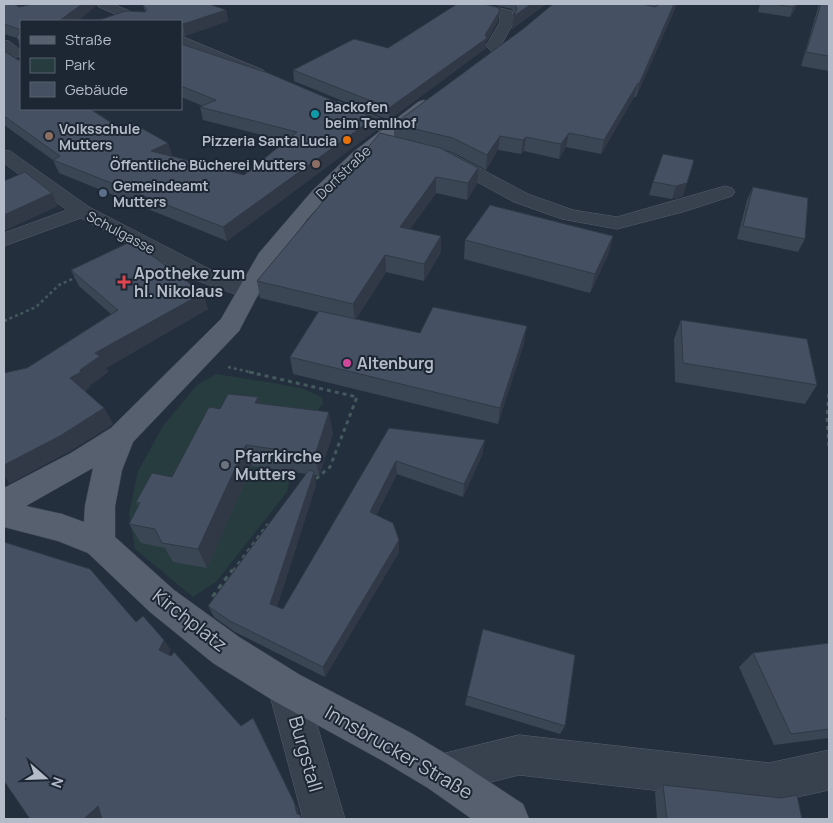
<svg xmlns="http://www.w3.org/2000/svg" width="833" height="823" font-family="Manrope,sans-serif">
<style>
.green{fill:#263c3f}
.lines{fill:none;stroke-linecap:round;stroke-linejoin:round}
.minor-casing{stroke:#565f6c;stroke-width:1}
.major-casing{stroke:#414a57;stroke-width:1}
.path-far2{stroke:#44595c;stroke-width:2.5;stroke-dasharray:3 3;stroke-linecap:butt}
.path-far1{stroke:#44595c;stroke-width:3;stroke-dasharray:4 4;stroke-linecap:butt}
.path{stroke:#44595c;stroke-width:4.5;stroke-dasharray:5 5;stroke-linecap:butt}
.minor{fill:#38414e;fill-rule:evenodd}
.major{fill:#56606e;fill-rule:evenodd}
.wall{fill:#3b4654}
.shaded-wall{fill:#303945}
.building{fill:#455162;stroke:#303945}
.culture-dot{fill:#0f9aa8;stroke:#1d2633;stroke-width:2}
.education-dot{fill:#8d6e63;stroke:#1d2633;stroke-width:2}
.food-dot{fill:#e8710a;stroke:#1d2633;stroke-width:2}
.service-dot{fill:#5c6f8a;stroke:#1d2633;stroke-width:2}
.health-dot{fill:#e0444e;stroke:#1d2633;stroke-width:2}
.hotel-dot{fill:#d1479c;stroke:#1d2633;stroke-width:2}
.worship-dot{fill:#6b7280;stroke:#1d2633;stroke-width:2}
.labels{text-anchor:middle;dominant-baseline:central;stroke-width:4;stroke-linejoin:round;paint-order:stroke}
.far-poi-label{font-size:14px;font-weight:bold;fill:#b4bcc9;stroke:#1d2633;text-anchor:start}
.far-street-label{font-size:14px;fill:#b4bcc9;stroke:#1d2633}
.poi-label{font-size:16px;font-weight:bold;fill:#b4bcc9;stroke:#1d2633;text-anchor:start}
.near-street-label{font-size:19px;fill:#b4bcc9;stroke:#1d2633}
</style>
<rect width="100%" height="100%" fill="#242f3e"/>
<polygon class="green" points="216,374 274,383 304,389 322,397 323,404 301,428 287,492 216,582 193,597 135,549 129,514 138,471 163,426 197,385"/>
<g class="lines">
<g class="minor-casing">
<g id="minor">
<polygon points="97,4 113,4 146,18 148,21 131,21 99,7"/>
<polygon points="463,4 483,4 512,11 514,22 501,45 505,50 503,53 493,53 486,46 500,22 500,16 465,7"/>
<polygon points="181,36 263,70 266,73 263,76 253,76 181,45"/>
<polygon points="4,40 9,41 20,50 20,56 4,60"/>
<polygon points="339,102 397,125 400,129 397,133 391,134 385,133 333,110 331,107 333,104"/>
<polygon points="4,150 10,151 89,207 209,269 257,287 261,292 257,297 249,299 193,279 81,218 4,246 4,233 67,210 4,163"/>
<polygon points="445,152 451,153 528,194 573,210 617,217 725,186 732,188 735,192 732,196 686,211 617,229 562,219 514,202 439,161 436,157 439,153"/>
<polygon points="287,669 300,675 306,688 345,819 303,819 268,688 274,675"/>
<polygon points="519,735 769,763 829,750 829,790 769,803 519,775 442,794 428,788 422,774 428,760 442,754"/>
</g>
</g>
<g class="major-casing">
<path id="major" d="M 424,100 L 430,102 L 432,105 L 430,108 L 365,160 L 308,218 L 273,266 L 239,331 L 133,442 L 122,470 L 115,506 L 115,537 L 174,590 L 239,637 L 300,675 L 411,733 L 456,760 L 523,804 L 529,819 L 472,819 L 428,788 L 383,761 L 274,701 L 213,663 L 150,612 L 88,553 L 58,541 L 4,527 L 4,488 L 71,453 L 111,428 L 221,319 L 259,253 L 313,190 L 352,153 L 418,102 ZM 93,468 L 85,506 L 84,522 L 62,514 L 26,506 Z"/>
</g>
<g class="path-far2">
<polyline points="4,321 36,307 59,285 77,277"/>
<polyline points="228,367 254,373"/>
</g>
<g class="path-far1">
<polyline points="249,372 357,397 330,467 312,482"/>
<polyline points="829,394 827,416 829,446"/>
<polyline points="233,571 268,524"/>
</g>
<polyline class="path" points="213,597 233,570"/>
<use href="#minor" class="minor"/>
<use href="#major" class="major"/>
</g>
<g class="wall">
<polygon points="4,4 19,7 33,4 96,4 96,6 21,21 21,49 17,38 4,34"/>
<polygon points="490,4 546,4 512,29 514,15 512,9"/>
<polygon points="553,4 677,4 636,97 634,97 601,154 566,147 559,159 524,151 521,154 498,150 486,170 452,152 444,150 477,184 467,200 436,193 410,229 441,252 424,281 386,272 356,319 420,333 524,343 498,424 293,374 290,357 318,312 260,298 257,281 394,137 394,124 523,29"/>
<polygon points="760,4 798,4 790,17 758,12"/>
<polygon points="819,4 829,4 829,71 801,66"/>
<polygon points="143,5 226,10 228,21 185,36 181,35 181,21 145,11"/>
<polygon points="499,12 498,21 486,42 486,48 389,120 294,81 293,70 388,48"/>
<polygon points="181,44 374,118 375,131 227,241 59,173 53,160 4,125 4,51 121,129 168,143 172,156 244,175 285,141 203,120 200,107 203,106 181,97"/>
<polygon points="663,154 683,196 672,199 649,195 653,182"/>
<polygon points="753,187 805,239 798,252 737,239 747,200"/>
<polygon points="613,236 608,255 590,293 464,259 465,240"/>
<polygon points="71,270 208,309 106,368 108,372 89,386 90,387 85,391 104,408 113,424 70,451 10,483 4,475 4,373 27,368 111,314 79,286"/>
<polygon points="681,320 817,385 805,404 675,382 674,339"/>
<polygon points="258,397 259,403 333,433 319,476 314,475 316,485 277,606 283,609 389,428 483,453 463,497 397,474 376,515 399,552 325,677 235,632 214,617 208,606 306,474 252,466 207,568 173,562 165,548 141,543 129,524 138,506 136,502 172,477 220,409"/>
<polygon points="829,643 829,738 774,745 739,667 753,653"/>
<polygon points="467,696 565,726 560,734 465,705"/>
<polygon points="663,785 802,819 657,819 655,792"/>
</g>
<g class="shaded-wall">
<polygon points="82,4 96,4 96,6 78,21 59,21"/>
<polygon points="531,4 546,4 512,29 514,16"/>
<polygon points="674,4 677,4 636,97 639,84"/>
<polygon points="796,4 798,4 790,17 793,7"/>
<polygon points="226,10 228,21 185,36 183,24"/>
<polygon points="499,12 498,21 486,42 486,48 389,120 389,108 485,35"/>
<polygon points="638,83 634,97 601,154 604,140"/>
<polygon points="374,118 375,131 227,241 223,227"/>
<polygon points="569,133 566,147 559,159 561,144"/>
<polygon points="500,136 498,150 486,170 487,155"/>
<polygon points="526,137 524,151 521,154 523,140"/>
<polygon points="168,143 172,156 151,151"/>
<polygon points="478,168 477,184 467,200 468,183"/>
<polygon points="436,177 436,193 400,243 400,227"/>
<polygon points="687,183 683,196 672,199 676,186"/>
<polygon points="52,193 58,206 4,231 4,215"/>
<polygon points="441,236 441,252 424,281 424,264"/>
<polygon points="613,236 608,255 590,293 595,274"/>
<polygon points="385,255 386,272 355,321 353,304"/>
<polygon points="203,293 208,309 106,368 108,372 89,386 90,387 79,394 70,378 80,370 95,353"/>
<polygon points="527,326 524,343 498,424 500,408"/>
<polygon points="258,397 263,419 255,403"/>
<polygon points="104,408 113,424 100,433 70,451 10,483 4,475 4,465"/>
<polygon points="329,412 333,433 319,476 315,455"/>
<polygon points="485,440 483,453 463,497 464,484"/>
<polygon points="246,445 252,466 207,568 198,549"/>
<polygon points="396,461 397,474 371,524 370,512"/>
<polygon points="314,472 316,485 275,614 270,604"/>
<polygon points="399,540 399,552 325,677 323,667"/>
<polygon points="164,640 171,650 167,660 159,650"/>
<polygon points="253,718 258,727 298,809 301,819 297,814"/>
<polygon points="98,806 109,812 101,819 84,819"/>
</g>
<g class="building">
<polygon points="4,4 14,4 19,7 33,4 82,4 59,21 21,21 21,30 4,24"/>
<polygon points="147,4 209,4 226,10 183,24 181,24 181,21 96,21 126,11 145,12 147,10 143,5"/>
<polygon points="457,4 484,4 499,8 499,12 485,35 487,38 389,108 293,70 354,39 388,48"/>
<polygon points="515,4 531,4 514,16 517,9"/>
<polygon points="553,4 642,4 655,7 660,4 674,4 639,84 638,83 604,140 569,133 561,144 526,137 523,140 500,136 487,155 453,138 394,124 523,29"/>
<polygon points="772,4 796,4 793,7"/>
<polygon points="821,4 829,4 829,56 806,52"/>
<polygon points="21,31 21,43 16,37"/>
<polygon points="181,44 268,73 374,118 223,227 53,160 60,156 4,116 4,51 21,62 21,109 90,109 121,129 134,124 168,143 151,151 244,175 297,132 200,107 216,100 181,86"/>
<polygon points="380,133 440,148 478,168 468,183 436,177 400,227 441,236 424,264 385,255 353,304 257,281"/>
<polygon points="663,154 694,160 687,183 676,186 653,182"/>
<polygon points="25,172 52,193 4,215 4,181"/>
<polygon points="753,187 808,198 805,239 743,226"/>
<polygon points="490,205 613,236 595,274 465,240"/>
<polygon points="132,241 203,293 95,353 100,356 80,370 81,372 70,378 104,408 60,436 4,465 4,373 27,368 118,310 71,270"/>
<polygon points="433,307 527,326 500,408 290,357 319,311 420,333"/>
<polygon points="681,320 807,339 817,385 683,363"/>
<polygon points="228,394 258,397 255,403 329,412 315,455 246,445 198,549 162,543 155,529 129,524 140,503 136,502 152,473 172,477 209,407 220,409"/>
<polygon points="389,428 485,440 464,484 396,461 370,512 393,523 399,540 323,667 230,621 208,606 309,470 314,472 270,604 283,609"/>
<polygon points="4,542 90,569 136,622 143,616 164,640 159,650 171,656 174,652 241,726 253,718 294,802 297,814 300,815 302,819 102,819 98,806 84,819 30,819 4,781 4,720 6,719 4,718"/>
<polygon points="483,629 575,655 565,726 467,696"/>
<polygon points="829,643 829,729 791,734 753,653"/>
<polygon points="663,785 781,798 797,795 802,819 667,819"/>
</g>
<circle class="culture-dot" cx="315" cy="114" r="5"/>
<g class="education-dot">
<circle cx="49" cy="136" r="5"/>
<circle cx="316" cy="164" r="5"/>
</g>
<circle class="food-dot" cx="347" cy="140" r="5"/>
<circle class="service-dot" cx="103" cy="193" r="5"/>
<path class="health-dot" d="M121.5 274.5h5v5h5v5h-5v5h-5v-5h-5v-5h5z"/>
<circle class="hotel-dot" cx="347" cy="363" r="5"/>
<circle class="worship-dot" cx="225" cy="465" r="5"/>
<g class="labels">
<g class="far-poi-label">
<text x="325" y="106">Backofen<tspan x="325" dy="16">beim Temlhof</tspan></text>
<text x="59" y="128">Volksschule<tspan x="59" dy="16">Mutters</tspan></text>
<text x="337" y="140" text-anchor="end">Pizzeria Santa Lucia</text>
<text x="306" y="164" text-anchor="end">Öffentliche Bücherei Mutters</text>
<text x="113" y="185">Gemeindeamt<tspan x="113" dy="16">Mutters</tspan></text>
</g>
<g class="far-street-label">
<text transform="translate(343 172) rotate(-44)">Dorfstraße</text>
<text transform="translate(121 232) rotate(28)">Schulgasse</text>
</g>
<g class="poi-label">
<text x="134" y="273">Apotheke zum<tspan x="134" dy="18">hl. Nikolaus</tspan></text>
<text x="357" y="363">Altenburg</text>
<text x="235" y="456">Pfarrkirche<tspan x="235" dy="18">Mutters</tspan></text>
</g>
<g class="near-street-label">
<text transform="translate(190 620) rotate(38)">Kirchplatz</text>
<text transform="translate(399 752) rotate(30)">Innsbrucker Straße</text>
<text transform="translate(306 754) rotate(74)">Burgstall</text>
</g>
</g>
<rect width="833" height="823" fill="none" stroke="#b4bcc9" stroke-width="10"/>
<rect x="20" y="20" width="162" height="90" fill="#1d2633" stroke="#59626f"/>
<rect x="30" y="36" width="25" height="8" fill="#56606e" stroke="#59626f"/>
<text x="65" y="45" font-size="15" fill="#b4bcc9">Straße</text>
<rect x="30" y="58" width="25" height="15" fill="#263c3f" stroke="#59626f"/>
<text x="65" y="70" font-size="15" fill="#b4bcc9">Park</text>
<rect x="30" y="82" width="25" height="15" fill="#455162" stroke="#59626f"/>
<text x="65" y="95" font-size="15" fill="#b4bcc9">Gebäude</text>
<g transform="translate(45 778) rotate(110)" stroke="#1d2633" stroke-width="4" paint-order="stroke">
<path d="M0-4L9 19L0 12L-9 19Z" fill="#b4bcc9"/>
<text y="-8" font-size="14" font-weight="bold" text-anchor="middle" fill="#b4bcc9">N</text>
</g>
</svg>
